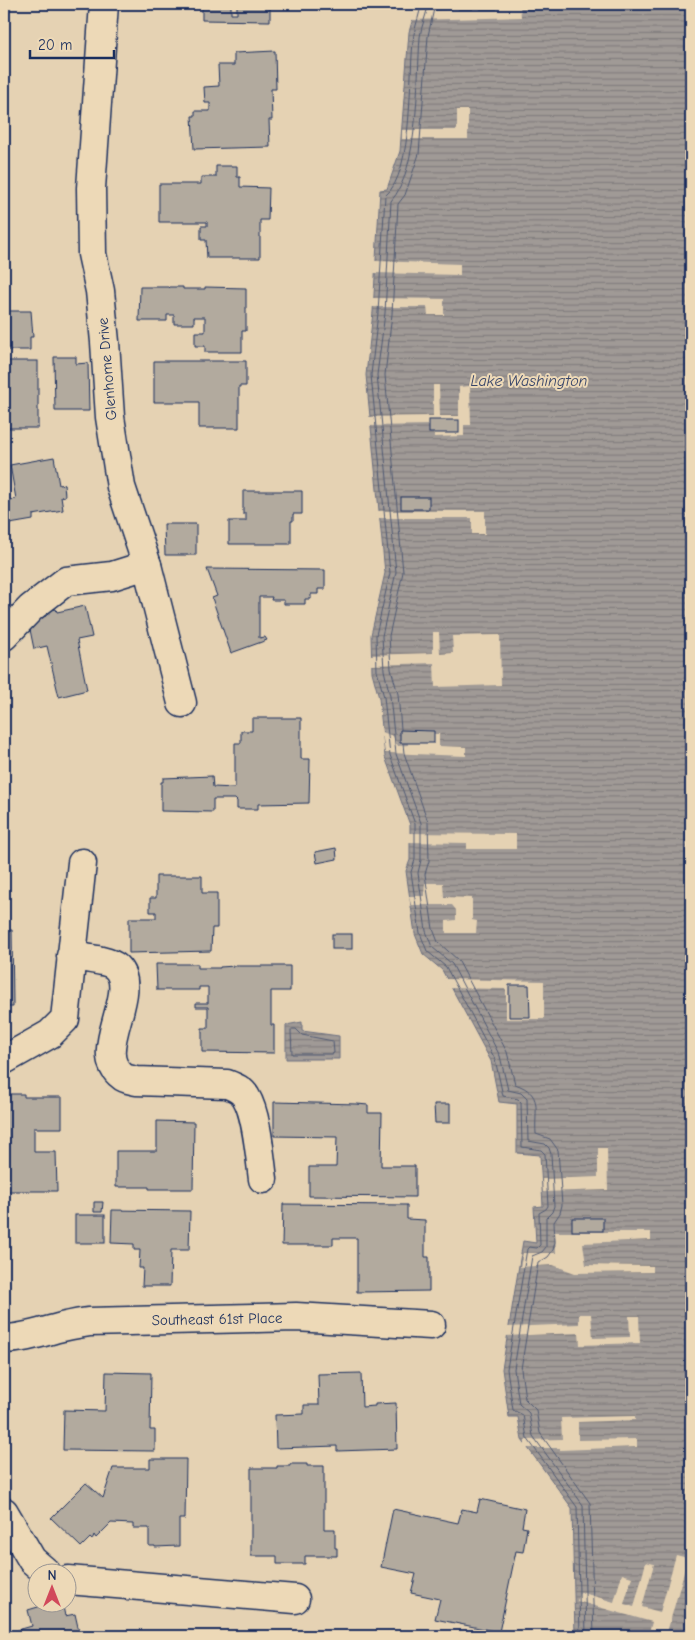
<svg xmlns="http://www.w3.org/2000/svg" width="695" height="1640" font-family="'Comic Neue',sans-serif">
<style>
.water{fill:url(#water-rules);stroke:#6b6f80}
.pier{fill:#e5d2b3}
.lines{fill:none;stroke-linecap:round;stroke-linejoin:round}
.shore{stroke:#505a74;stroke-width:1}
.building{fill:#b2aa9e;stroke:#1b2f5e}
.minor-casing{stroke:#1b2f5e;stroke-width:31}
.minor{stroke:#edd9b7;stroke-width:28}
.labels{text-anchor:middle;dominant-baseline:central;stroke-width:4;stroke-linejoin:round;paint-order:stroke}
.street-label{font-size:15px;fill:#1b2f5e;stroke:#edd9b7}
.water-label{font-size:16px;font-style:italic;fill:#364469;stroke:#edd9b7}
</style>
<defs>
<pattern id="water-rules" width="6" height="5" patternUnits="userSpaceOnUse" patternTransform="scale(1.25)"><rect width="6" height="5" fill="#a09a96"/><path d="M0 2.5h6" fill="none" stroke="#827e7e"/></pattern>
</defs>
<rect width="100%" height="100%" fill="#e5d2b3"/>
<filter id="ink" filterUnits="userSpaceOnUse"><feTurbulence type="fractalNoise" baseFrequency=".02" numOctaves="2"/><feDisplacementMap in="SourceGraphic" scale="10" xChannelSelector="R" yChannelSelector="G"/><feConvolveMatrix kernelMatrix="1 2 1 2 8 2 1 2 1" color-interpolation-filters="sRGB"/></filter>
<g filter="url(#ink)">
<g class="water">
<polygon points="417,4 691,4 691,1636 575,1636 572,1508 522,1440 518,1417 509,1417 502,1369 523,1241 536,1243 534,1207 543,1206 540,1155 517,1153 517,1104 499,1102 491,1061 442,970 423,954 415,934 406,871 410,860 410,825 385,757 379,698 372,672 371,635 385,573 366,375 373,312 380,190 387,189 400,151 409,32"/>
<polygon points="302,1022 302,1031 339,1036 339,1059 286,1059 286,1025"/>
</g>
<g class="pier">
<polygon points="452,4 457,4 458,10 473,10 473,4 479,4 480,10 497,10 497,4 520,4 521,17 410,20 412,11 452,10"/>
<polygon points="457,110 468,110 468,139 402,139 402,130 457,130"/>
<polygon points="375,261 460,264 460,275 374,273"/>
<polygon points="372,298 444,299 444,315 428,315 427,307 371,307"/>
<polygon points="433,385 439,385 440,416 459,416 459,387 470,386 471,425 464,425 464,436 434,437 433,425 368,426 368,417 433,416"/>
<polygon points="376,511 485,511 485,534 472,534 472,518 377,518"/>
<polygon points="433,632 439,632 440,654 453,653 452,636 500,635 501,685 435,687 434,663 370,665 369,655 433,653"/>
<polygon points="382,732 393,736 398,746 408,745 408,733 439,734 439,746 466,747 466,756 385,753"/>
<polygon points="407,833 516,834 516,849 467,849 467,843 407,842"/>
<polygon points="425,883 443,883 444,897 472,898 472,920 477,921 476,933 446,933 446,921 456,920 456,910 452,905 411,905 409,896 424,896"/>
<polygon points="444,979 544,981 544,1019 506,1019 506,989 449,988"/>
<polygon points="598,1148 607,1148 608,1190 543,1192 542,1179 598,1177"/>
<polygon points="555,1232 651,1232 651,1240 583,1243 586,1265 653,1266 653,1272 575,1273 553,1265 520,1267 523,1253 556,1253"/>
<polygon points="579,1314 591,1314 593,1338 630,1337 629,1316 639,1316 640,1343 580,1345 579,1333 505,1336 507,1327 579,1324"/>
<polygon points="635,1416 635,1420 578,1422 578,1440 637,1439 637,1447 560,1450 560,1448 525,1448 525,1440 562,1439 561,1418"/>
<polygon points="676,1555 688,1558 666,1636 648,1636 652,1622 577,1601 580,1592 614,1602 622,1574 632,1577 624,1604 634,1607 646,1562 654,1564 642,1607 660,1612"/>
</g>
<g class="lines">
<g class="shore">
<path d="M 421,4 C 420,14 416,23 414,34 C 408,72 415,172 385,196 L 378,313 L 371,375 L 390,573 L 376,635 L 377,671 L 384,697 L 390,755 L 415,824 L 415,860 L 411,872 L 420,933 L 427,951 L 446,967 L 495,1059 L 503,1096 L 518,1099 L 521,1102 L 522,1147 L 541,1150 L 545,1154 L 548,1206 L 546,1209 L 539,1213 L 540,1245 L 537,1248 L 529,1247 L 527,1249 L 507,1369 L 513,1410 L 523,1415 L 527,1438 L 577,1507 L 580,1636"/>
<path d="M 428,4 C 427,15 421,26 420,37 C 417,78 419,171 391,201 L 385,313 L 377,375 L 396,572 L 382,636 L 384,670 L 390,696 L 396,754 L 421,823 L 421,860 L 418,873 L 426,931 L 432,947 L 452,964 L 500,1056 L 508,1090 L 521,1093 L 527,1099 L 528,1141 L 545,1144 L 549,1148 L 551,1154 L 554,1206 L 552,1212 L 546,1218 L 546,1247 L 542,1252 L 532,1256 L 514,1369 L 519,1404 L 529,1413 L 533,1436 L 583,1505 L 586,1636"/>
<polyline points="401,729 398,694 391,669 389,636 403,572 385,375 392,314 398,204 405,195 419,154 428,36 435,4"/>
<path d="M 403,744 L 404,753 L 428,822 L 429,861 L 425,874 L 433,929 L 438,942 L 458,960 L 507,1052 L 515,1084 C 544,1094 534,1109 536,1134 L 550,1139 L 558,1150 L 562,1205 L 560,1213 L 554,1222 L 555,1242 L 553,1250 L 548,1257 L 538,1263 L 521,1369 L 525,1399 L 536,1410 L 540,1433 L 590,1503 L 594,1636"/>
<polygon points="293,1029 296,1029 302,1035 333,1041 334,1053 332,1054 292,1054 291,1031"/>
</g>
</g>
<g class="building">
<rect x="4" y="4" width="6" height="6"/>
<polygon points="202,4 231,4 231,14 237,14 237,4 281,4 270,4 270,21 202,20"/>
<polygon points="275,51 276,89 271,89 272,120 269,120 270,147 194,149 192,116 195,116 195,111 210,111 210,103 205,103 204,87 219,86 218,65 234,65 234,53"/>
<polygon points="216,166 237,166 237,177 240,177 240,187 269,188 268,220 260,220 260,258 207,258 206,240 201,240 201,226 207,226 207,222 159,222 159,184 201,184 201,177 216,177"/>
<polygon points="140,287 168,287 169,288 169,287 183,287 183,289 205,289 205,287 246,288 246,331 242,331 242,352 205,352 205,346 195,346 195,332 205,332 205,317 194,317 194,324 174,324 174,315 167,315 167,321 139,321"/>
<polygon points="4,311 31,311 33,337 30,337 30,350 4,350"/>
<polygon points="54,357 76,357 76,364 88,363 89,411 55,411"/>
<rect x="4" y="361" width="34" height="67"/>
<polygon points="154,361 246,361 246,386 239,386 239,428 199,428 199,402 154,402"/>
<rect x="429" y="420" width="30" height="13"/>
<polygon points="54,457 59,485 64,484 65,496 61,497 63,510 33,515 33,520 4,525 4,501 16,499 10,465"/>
<polygon points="243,491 302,491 302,514 293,514 293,521 291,521 291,544 229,544 229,521 246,521 246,514 243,514"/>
<rect x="401" y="497" width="28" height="12"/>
<polygon points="164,524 196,524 196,555 165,555"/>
<polygon points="207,569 325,570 325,589 318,589 318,594 311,594 311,599 305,599 305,604 284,604 284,600 271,600 272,597 259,597 259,638 265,637 267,640 231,653 212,598 217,596"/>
<polygon points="85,606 92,637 77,640 87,690 59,697 47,646 34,649 28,620 46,616 45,611 56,609 57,612"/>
<polygon points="252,718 301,718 301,759 310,759 309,803 258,804 258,809 237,809 237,801 235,799 213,799 213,812 161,811 161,782 163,782 163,778 212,776 213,787 235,788 235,743 241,743 241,731 252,731"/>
<polygon points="400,730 434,731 434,743 400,743"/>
<polygon points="336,848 337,859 317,863 315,852"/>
<polygon points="156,876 202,876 202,893 217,893 217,928 212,928 211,951 129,953 129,918 156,918 156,912 150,912 150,898 156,898"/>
<polygon points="4,930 12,930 13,1007 4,1007"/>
<rect x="332" y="934" width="20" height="15"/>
<polygon points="156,964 198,964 198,968 220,968 220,967 235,966 290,966 290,991 271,991 271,1025 274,1025 274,1053 202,1052 202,1028 208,1028 208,1007 196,1007 196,1003 208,1003 208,987 199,987 199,990 157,990"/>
<polygon points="509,985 529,985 530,1017 509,1017"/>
<polygon points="4,1094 24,1094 24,1097 62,1097 62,1128 34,1128 34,1152 56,1152 57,1191 4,1191"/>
<polygon points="274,1102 357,1104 368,1105 368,1113 382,1113 381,1166 415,1166 415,1197 309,1196 309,1167 336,1167 337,1137 274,1136"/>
<polygon points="434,1104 450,1104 450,1123 435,1123"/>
<polygon points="157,1121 194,1122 193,1189 149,1189 149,1187 116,1187 116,1151 157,1151"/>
<polygon points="94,1202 103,1202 102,1212 94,1212"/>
<polygon points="283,1204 407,1205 407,1219 425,1220 425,1257 429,1257 429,1291 357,1292 357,1238 333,1238 333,1245 282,1245"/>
<polygon points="112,1210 190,1211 189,1250 171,1250 170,1286 142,1286 143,1268 139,1268 140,1250 134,1250 134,1244 111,1243"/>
<rect x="75" y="1215" width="30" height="28"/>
<rect x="572" y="1218" width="31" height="13"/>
<polygon points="106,1372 151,1373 150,1430 155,1430 155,1451 63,1450 64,1410 105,1411"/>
<polygon points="361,1373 362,1407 375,1406 375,1404 396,1403 397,1449 337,1451 337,1446 276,1448 275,1415 304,1414 304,1405 319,1405 318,1374"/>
<polygon points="150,1459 186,1459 185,1519 179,1519 179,1546 155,1547 155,1546 149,1546 149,1528 133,1528 133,1524 111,1523 96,1538 94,1535 92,1540 90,1538 81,1547 51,1518 86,1483 103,1498 113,1468 150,1468"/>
<polygon points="290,1464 307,1464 307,1466 324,1466 324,1529 335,1529 335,1548 337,1548 337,1556 305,1556 305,1564 277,1564 277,1556 251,1556 251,1468 277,1468 277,1466 290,1466"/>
<polygon points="480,1499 525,1509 522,1527 527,1528 523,1552 516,1551 499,1632 435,1619 440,1599 411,1593 416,1574 381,1567 393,1509 458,1523 462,1509 477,1512"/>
<polygon points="55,1602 62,1602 65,1616 75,1614 80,1636 20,1636 18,1630 32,1626 28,1610"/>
</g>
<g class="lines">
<g class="minor-casing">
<g id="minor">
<polyline points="147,565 182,703"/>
<polyline points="4,636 31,608 66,581 112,576 147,565 121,487 110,417 105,342 100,291 92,254 91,188 104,4"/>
<path d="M 71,956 C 82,958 109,960 116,967 C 142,992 89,1052 122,1076 C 125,1079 132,1080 136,1081 L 227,1084 C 235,1087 242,1090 246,1097 C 257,1115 260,1157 263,1179"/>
<polyline points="4,1060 50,1034 65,1019 82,863"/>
<path d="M 4,1339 C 24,1339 42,1332 62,1327 C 71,1325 80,1323 89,1322 L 296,1317 L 431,1325"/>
<polyline points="4,1512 32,1560 46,1572"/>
<polyline points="68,1580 295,1599"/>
</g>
</g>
<use href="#minor" class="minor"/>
</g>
</g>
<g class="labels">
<g class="street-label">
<text transform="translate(107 369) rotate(-95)">Glenhome Drive</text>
<text transform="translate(217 1319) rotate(-1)">Southeast 61st Place</text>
</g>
<g class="water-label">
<text x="529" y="381">Lake Washington</text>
</g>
</g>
<rect width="695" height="1640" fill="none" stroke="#edd9b7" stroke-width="20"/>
<rect x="10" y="10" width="675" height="1620" fill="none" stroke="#1b2f5e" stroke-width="2" filter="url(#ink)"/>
<g transform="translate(52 1588)"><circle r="24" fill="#edd9b7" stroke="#999593"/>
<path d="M0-4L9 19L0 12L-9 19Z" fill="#d1495b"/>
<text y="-8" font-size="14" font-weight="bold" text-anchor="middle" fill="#1b2f5e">N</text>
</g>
<path d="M30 50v8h84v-8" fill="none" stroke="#1b2f5e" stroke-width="2.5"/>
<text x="38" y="50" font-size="15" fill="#1b2f5e" stroke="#edd9b7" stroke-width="4" paint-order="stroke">20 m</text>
</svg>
